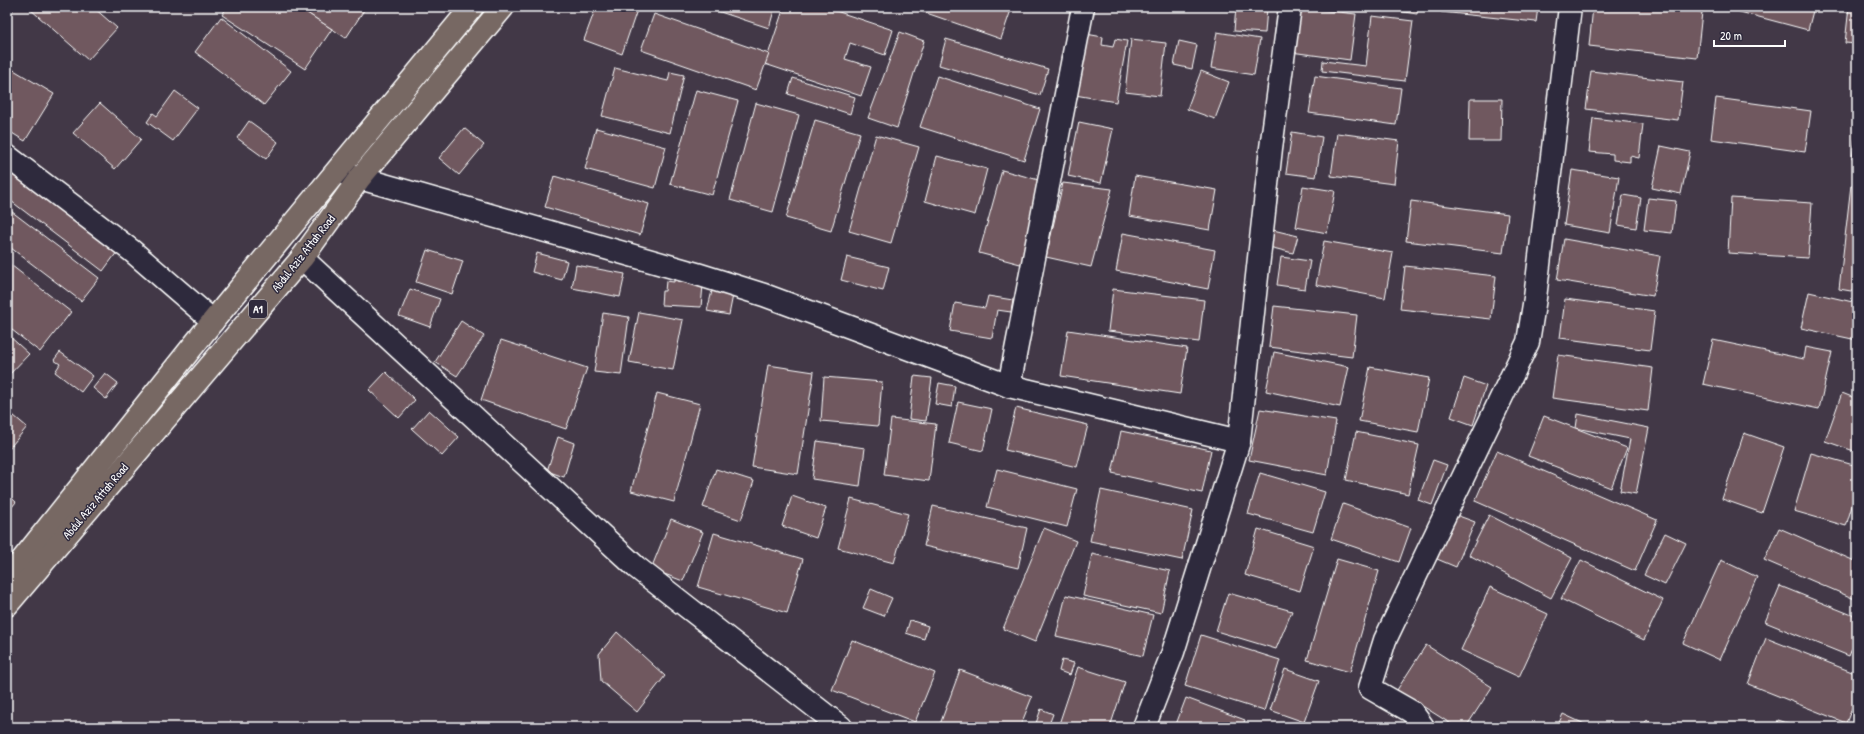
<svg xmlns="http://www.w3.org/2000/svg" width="1864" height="734" font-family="'Patrick Hand',sans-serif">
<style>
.building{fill:#6f585f;stroke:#fff}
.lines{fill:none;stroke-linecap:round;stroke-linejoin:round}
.minor-casing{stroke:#fff;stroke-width:25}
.highway-casing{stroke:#fff;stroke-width:25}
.minor{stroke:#2f2a3d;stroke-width:22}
.highway{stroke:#776864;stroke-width:22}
.labels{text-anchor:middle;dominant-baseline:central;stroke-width:3;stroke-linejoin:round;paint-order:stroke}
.shield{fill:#2f2a3d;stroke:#c1bfc5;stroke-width:1}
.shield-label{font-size:11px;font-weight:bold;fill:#fff}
.street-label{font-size:12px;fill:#fff;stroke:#2f2a3d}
</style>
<rect width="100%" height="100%" fill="#423847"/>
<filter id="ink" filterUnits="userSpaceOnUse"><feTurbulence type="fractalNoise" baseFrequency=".025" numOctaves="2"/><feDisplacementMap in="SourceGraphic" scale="8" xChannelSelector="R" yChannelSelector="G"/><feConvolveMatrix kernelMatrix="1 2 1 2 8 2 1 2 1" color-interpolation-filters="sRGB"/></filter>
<g filter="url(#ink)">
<g class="building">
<polygon points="7,7 14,7 7,21"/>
<polygon points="31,7 93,7 117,28 88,60 30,9"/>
<polygon points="227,7 298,7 332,29 305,69 222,15"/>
<polygon points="298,7 366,7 346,38"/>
<polygon points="596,7 638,7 622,54 584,40"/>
<polygon points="705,7 775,7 769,28"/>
<polygon points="784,7 824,7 893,30 885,55 850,43 845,59 871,67 861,96 765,64"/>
<polygon points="915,7 1012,7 1001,39 915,9"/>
<polygon points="1236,7 1267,8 1265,33 1234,31"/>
<polygon points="1296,7 1356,14 1350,60 1291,52"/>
<polygon points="1384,7 1418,7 1417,14 1384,9"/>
<polygon points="1441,7 1538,7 1536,22 1441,12"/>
<polygon points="1593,7 1659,7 1702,12 1697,58 1589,46"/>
<polygon points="1721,7 1814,7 1808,30"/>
<polygon points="1849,7 1857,7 1857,44 1845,43"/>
<polygon points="654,14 769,54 756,90 641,50"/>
<polygon points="1372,16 1413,21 1405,81 1322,71 1323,61 1366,66"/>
<polygon points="221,17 291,71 264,105 195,52"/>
<polygon points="900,32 924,41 897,128 868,118"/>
<polygon points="1217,32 1260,39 1254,75 1211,68"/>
<polygon points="1086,34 1103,37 1102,45 1113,47 1115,39 1127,41 1116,102 1075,95"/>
<polygon points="946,39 1048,69 1040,95 939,65"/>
<polygon points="1131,39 1166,43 1160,96 1125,92"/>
<polygon points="1179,41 1197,45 1192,69 1174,65"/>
<polygon points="7,66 54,94 25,141 7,130"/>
<polygon points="615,68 668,81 670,72 684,75 670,133 602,116"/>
<polygon points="1201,71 1229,82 1215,119 1187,109"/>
<polygon points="1591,71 1683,82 1678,120 1586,109"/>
<polygon points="937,76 1040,109 1024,160 920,127"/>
<polygon points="1315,76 1401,88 1396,125 1309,113"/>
<polygon points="793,78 855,97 850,114 788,94"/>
<polygon points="696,90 738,101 712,195 670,184"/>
<polygon points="175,91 198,108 173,141 147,122 153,113 157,116"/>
<polygon points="1716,98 1811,111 1805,152 1711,139"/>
<polygon points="1470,99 1502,99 1501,141 1469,141"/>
<polygon points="100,103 141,139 115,169 73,133"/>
<polygon points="756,103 799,115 773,212 730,200"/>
<polygon points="1593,118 1643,124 1639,158 1630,156 1630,162 1613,160 1613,154 1589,152"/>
<polygon points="815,120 860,133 831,231 786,218"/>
<polygon points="249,121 278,142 266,159 237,138"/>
<polygon points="1079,122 1113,129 1101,183 1068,176"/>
<polygon points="464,128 484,145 459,175 439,158"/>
<polygon points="596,128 666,147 655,188 585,169"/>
<polygon points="1857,129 1857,158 1852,158"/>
<polygon points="1292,132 1322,137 1316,177 1286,173"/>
<polygon points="1337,133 1399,141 1394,184 1331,176"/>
<polygon points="876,135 919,147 891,243 849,231"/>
<polygon points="1661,146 1690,152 1681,194 1652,188"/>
<polygon points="937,156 987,169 975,215 925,201"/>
<polygon points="7,161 120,248 103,271 7,198"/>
<polygon points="1002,170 1046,182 1024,265 979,253"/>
<polygon points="1572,170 1619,177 1610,233 1564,225"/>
<polygon points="554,176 649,204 640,235 545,207"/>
<polygon points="1135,176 1217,190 1210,230 1129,216"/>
<polygon points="1063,183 1112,189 1091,267 1046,257"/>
<polygon points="1851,185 1857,186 1857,292 1839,289"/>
<polygon points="1303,186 1335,191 1327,233 1296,227"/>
<polygon points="1623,195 1641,198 1636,228 1618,225"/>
<polygon points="1648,198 1676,201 1672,233 1644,230"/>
<polygon points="1731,198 1812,203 1808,258 1728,253"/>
<polygon points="1411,201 1508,214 1503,253 1406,241"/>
<polygon points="7,208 99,278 81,301 7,245"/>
<polygon points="1269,229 1298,236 1293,253 1265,246"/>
<polygon points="1123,233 1215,250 1208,289 1116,271"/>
<polygon points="1564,239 1660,256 1653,296 1557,280"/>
<polygon points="1324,241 1393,253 1385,298 1316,285"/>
<polygon points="427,250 463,261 452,294 416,282"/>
<polygon points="537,253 567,261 562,280 532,272"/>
<polygon points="847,257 889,267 883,291 841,280"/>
<polygon points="1281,257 1310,261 1305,289 1277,285"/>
<polygon points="7,262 71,312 40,352 7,326"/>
<polygon points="576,265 625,274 620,297 572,288"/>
<polygon points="1405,266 1496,276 1491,319 1400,309"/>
<polygon points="674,277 694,278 694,285 703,285 701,307 661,305 662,291 665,291 666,281 674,282"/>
<polygon points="410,289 440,299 430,327 399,316"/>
<polygon points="1113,289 1204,300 1199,342 1108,331"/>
<polygon points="712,291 733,295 729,315 707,311"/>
<polygon points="1809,292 1857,303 1857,340 1801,328"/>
<polygon points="988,296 1013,300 1011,312 997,310 992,338 950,331 955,303 985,308"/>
<polygon points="1565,299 1655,311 1650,350 1560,338"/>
<polygon points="1274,306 1357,315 1352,357 1269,347"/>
<polygon points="639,312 683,320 673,370 629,362"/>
<polygon points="603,313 629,317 621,375 594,372"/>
<polygon points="461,321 484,336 457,376 435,362"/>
<polygon points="1068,330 1187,348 1180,394 1061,376"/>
<polygon points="7,334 29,354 7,377"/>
<polygon points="501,340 587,368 566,429 481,400"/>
<polygon points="1713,340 1804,359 1806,347 1832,352 1819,409 1703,384"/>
<polygon points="60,352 93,376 81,392 55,372 60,364 54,360"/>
<polygon points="1274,352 1349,367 1340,407 1266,391"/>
<polygon points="1558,355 1653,368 1648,411 1552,398"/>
<polygon points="768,365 814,372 798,474 752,467"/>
<polygon points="1370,367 1429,378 1418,432 1359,421"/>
<polygon points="386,372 415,400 399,418 369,390"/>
<polygon points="105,373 118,383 106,399 93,388"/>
<polygon points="914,376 932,378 926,421 909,419"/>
<polygon points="824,377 882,382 878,426 821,421"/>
<polygon points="1464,378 1486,386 1473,425 1451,417"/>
<polygon points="939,383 955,386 952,407 935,404"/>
<polygon points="657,393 700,404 674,502 631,491"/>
<polygon points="1842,393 1857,399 1857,452 1825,441"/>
<polygon points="958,402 992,409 983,451 949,443"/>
<polygon points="1016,408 1088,425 1077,467 1005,450"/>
<polygon points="1260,409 1336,421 1327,475 1249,460"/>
<polygon points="7,410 27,427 7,451"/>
<polygon points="429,410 459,437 442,456 412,429"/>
<polygon points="1578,414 1649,428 1636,494 1620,491 1630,439 1576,428"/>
<polygon points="1544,416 1627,448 1611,488 1528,456"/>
<polygon points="891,419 936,424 929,481 884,475"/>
<polygon points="1121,431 1211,450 1202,493 1112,473"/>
<polygon points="1356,432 1419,445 1408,494 1346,480"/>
<polygon points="1744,433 1784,447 1762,513 1722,499"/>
<polygon points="558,437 574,443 564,477 547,471"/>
<polygon points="817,441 865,448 860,486 812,479"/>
<polygon points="1497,451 1657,520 1635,571 1475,501"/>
<polygon points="1811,453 1857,466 1857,489 1846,526 1794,511"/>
<polygon points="1433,460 1447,465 1432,505 1418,500"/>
<polygon points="716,469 754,481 741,520 703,507"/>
<polygon points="997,469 1077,489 1067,527 987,507"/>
<polygon points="1260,473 1325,492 1313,532 1248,514"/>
<polygon points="1101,490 1193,510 1182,560 1090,541"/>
<polygon points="7,494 16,502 7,513"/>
<polygon points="792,496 826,508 816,538 782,526"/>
<polygon points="851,499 908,514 894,563 838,548"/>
<polygon points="1343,504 1411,528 1399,562 1331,539"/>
<polygon points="933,506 1027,528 1018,568 924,546"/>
<polygon points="1456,515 1475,522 1456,567 1437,559"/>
<polygon points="1489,515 1572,558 1551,598 1469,555"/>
<polygon points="671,519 703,532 683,581 651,569"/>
<polygon points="1044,528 1076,541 1035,642 1003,629"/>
<polygon points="1779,528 1857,562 1857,600 1764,560"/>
<polygon points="1258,529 1314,546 1300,591 1245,575"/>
<polygon points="714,533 803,559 787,613 698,587"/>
<polygon points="1665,533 1686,543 1665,585 1644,575"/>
<polygon points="1092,554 1170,571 1161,613 1083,596"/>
<polygon points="1337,559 1379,571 1350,672 1307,660"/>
<polygon points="1581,560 1663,600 1644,640 1561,599"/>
<polygon points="1721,560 1757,577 1720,660 1683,643"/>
<polygon points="1780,586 1857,617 1857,637 1849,656 1765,622"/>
<polygon points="1490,587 1548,614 1519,677 1461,650"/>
<polygon points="871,589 892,598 884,616 863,608"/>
<polygon points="1228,593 1292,611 1276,649 1216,631"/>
<polygon points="1066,595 1153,615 1143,656 1056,636"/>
<polygon points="910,620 928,626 924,639 906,633"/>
<polygon points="617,632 665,676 637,712 601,681 599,654"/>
<polygon points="1201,635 1280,660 1264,711 1185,686"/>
<polygon points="1766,638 1857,674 1857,696 1846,723 1748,684"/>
<polygon points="852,640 935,673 915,722 832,690"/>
<polygon points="1426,645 1492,687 1466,727 1456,727 1397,690"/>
<polygon points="1062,660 1074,663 1070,675 1059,671"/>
<polygon points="1078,667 1125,682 1110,727 1058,727"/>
<polygon points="1285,669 1319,681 1304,722 1270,710"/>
<polygon points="960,670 1032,697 1020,727 939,727"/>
<polygon points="1186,698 1245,720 1242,727 1175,727"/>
<polygon points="1041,709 1053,714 1048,727 1035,726"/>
<polygon points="1563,714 1591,727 1557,727"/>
<polygon points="1646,720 1666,727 1643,727"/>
<polygon points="1778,720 1800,727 1776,727"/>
</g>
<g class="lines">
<g class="minor-casing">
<g id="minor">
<polyline points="7,156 132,251 213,321"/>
<polyline points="342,173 697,274 764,295 1009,386 1239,441"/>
<polyline points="302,258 636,567 841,727"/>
<polyline points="1009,386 1083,7"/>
<polyline points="1144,727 1173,652 1239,441 1271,148 1290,7"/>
<polyline points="1423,727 1412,712 1370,688 1385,640 1528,342 1535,298 1570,7"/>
</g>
</g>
<g class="highway-casing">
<g id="highway">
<polyline points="7,579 213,321 472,7"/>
<polyline points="7,605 302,258 359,179 503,7"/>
</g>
</g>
<use href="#minor" class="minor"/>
<use href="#highway" class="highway"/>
</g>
</g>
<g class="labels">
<rect class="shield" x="249" y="300" width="18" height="18" rx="3"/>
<g class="shield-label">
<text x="258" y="309">A1</text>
</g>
<g class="street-label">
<text transform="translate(303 253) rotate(-52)">Abdul Aziz Attah Road</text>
<text transform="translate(95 501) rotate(-50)">Abdul Aziz Attah Road</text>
</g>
</g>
<rect width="1864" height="734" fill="none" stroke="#2f2a3d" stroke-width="24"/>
<rect x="12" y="12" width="1840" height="710" fill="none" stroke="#fff" stroke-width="1.5" filter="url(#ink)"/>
<path d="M1714 40v6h71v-6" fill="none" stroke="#ffffff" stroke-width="2"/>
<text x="1720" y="40" font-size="12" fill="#ffffff" stroke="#2f2a3d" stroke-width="3" paint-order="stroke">20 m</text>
</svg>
